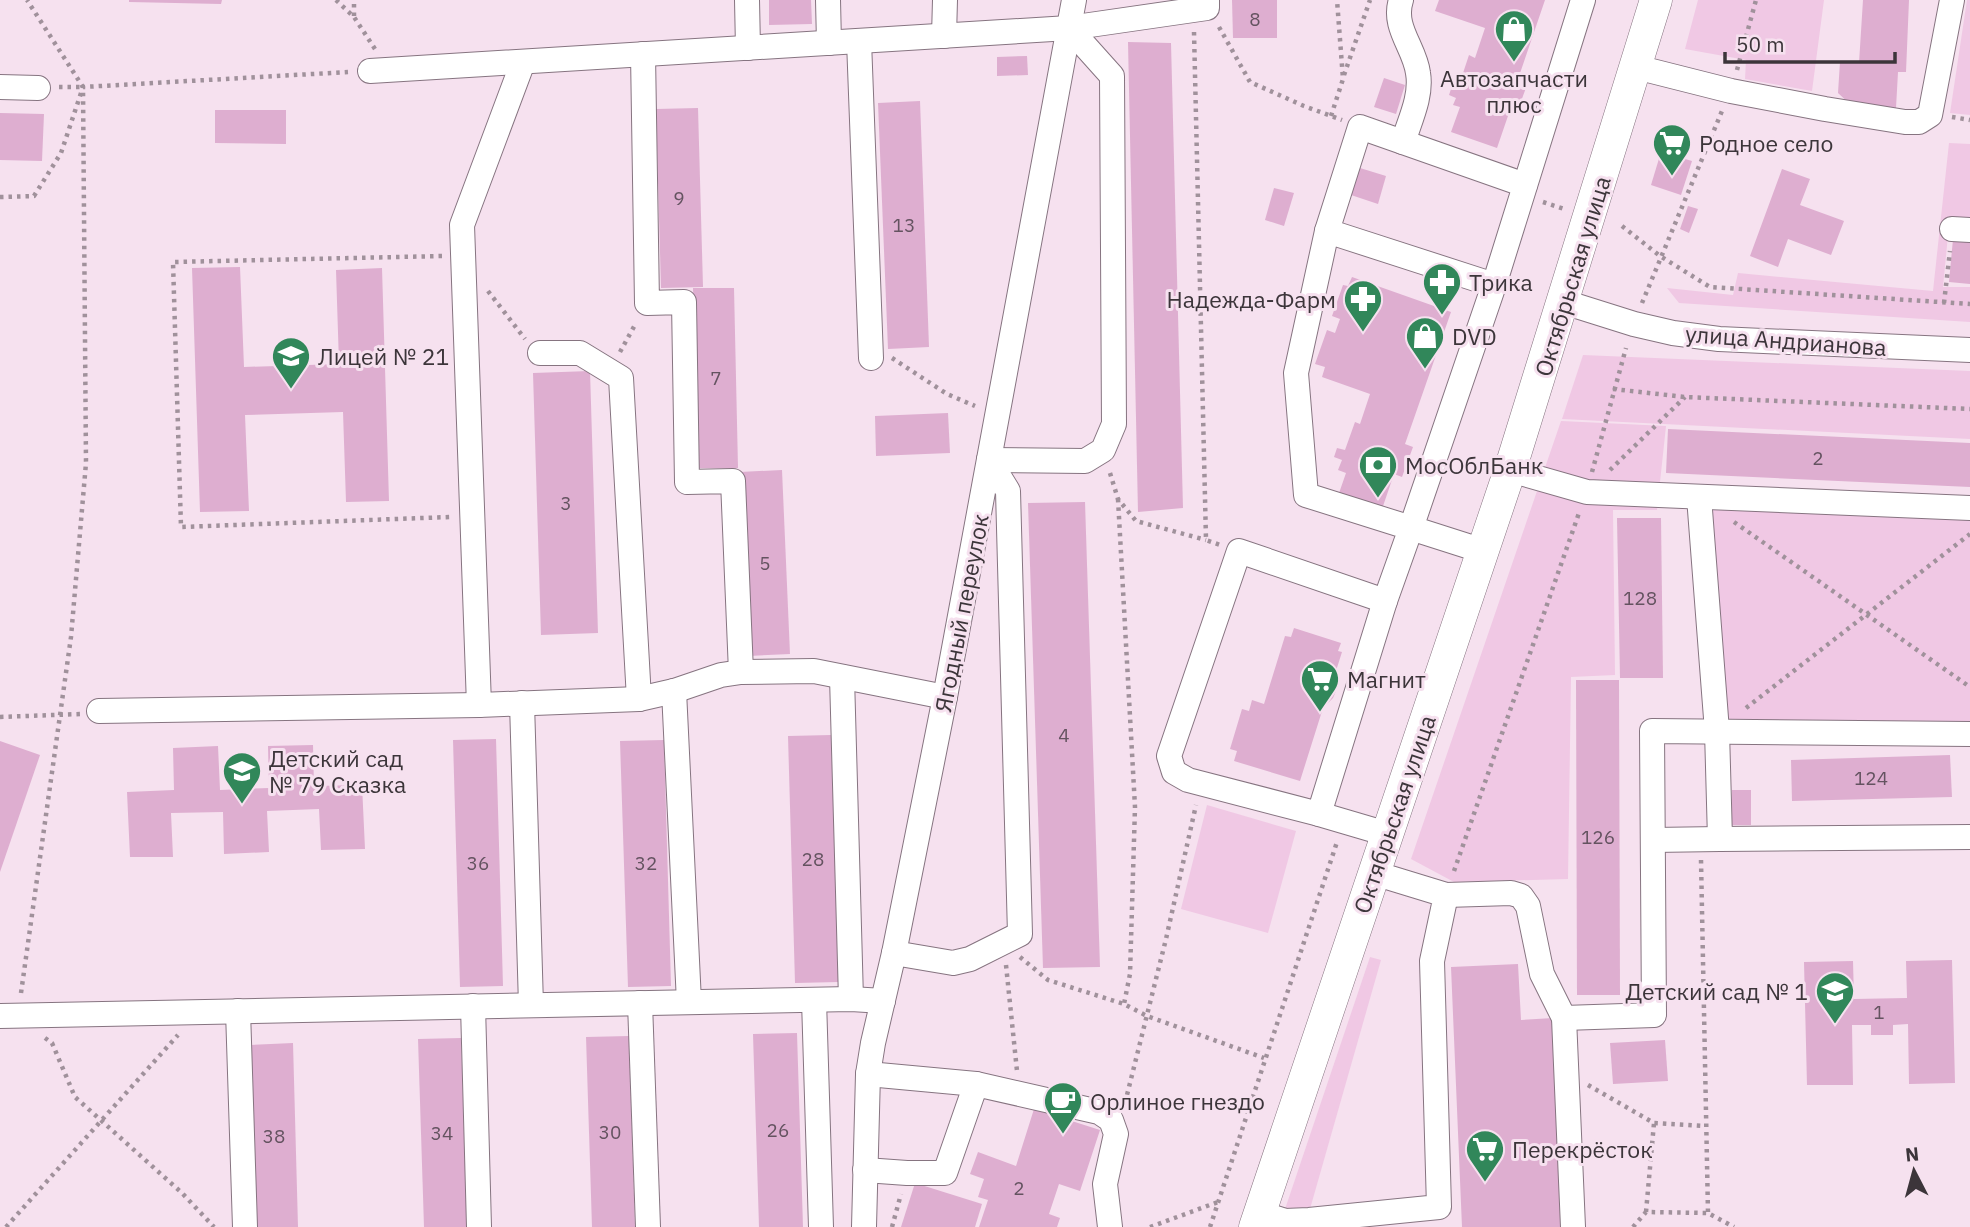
<svg xmlns="http://www.w3.org/2000/svg" width="1970" height="1227" font-family="'IBM Plex Sans',sans-serif">
<style>
.green{fill:#f0c8e4}
.building{fill:#deaed0}
.lines{fill:none;stroke-linecap:round;stroke-linejoin:round}
.minor-casing{stroke:#867480;stroke-width:26}
.major-casing{stroke:#867480;stroke-width:33}
.path{stroke:#a0919b;stroke-width:4.5;stroke-dasharray:3.5 5;stroke-linecap:butt}
.minor{stroke:#fff;stroke-width:24}
.major{stroke:#fff;stroke-width:32}
.labels{text-anchor:middle;dominant-baseline:central;stroke-width:6;stroke-linejoin:round;paint-order:stroke}
.number-label{font-size:19px;fill:#645360}
.poi-label{font-size:23px;fill:#3c353a;stroke:#f6e1ef;text-anchor:start}
.street-label{font-size:23px;fill:#3c353a;stroke:#f6e1ef}
</style>
<rect width="100%" height="100%" fill="#f6e1ef"/>
<g class="green">
<polygon points="1698,0 1824,0 1812,91 1745,79 1746,60 1685,49"/>
<polygon points="1967,0 1970,0 1970,115 1950,113"/>
<polygon points="1949,143 1970,144 1970,226 1949,225 1943,287 1970,287 1970,322 1679,303 1667,288 1733,295 1738,273 1933,291"/>
<polygon points="1583,355 1970,371 1970,439 1562,419"/>
<polygon points="1561,421 1666,426 1657,510 1613,510 1615,675 1571,677 1568,879 1454,882 1411,859"/>
<polygon points="1703,500 1970,512 1970,731 1720,729"/>
<polygon points="1207,805 1296,831 1268,933 1181,909"/>
<polygon points="1370,957 1381,960 1306,1223 1279,1227"/>
</g>
<g class="building">
<polygon points="129,0 222,0 221,4 129,2"/>
<polygon points="769,0 811,0 812,24 769,25"/>
<polygon points="1232,0 1277,0 1277,38 1233,38"/>
<polygon points="1439,0 1545,0 1517,82 1527,85 1516,115 1509,113 1497,148 1451,132 1460,107 1453,105 1456,98 1449,95 1453,83 1459,85 1469,55 1475,58 1485,28 1435,11"/>
<polygon points="1863,0 1909,0 1906,72 1898,72 1896,108 1852,106 1838,93 1840,62 1859,63"/>
<polygon points="1128,42 1171,43 1183,508 1138,512"/>
<polygon points="1027,56 1028,75 997,76 997,57"/>
<polygon points="1384,78 1405,85 1396,114 1374,107"/>
<polygon points="920,101 929,347 888,349 878,103"/>
<polygon points="698,108 703,287 661,288 656,109"/>
<polygon points="215,110 286,110 286,144 215,143"/>
<polygon points="0,113 44,114 42,161 0,160"/>
<polygon points="1661,152 1692,161 1681,195 1651,185"/>
<polygon points="1360,168 1386,176 1378,204 1351,195"/>
<polygon points="1782,169 1810,179 1800,205 1844,221 1831,255 1788,239 1778,267 1750,256"/>
<polygon points="1274,188 1294,193 1284,226 1265,220"/>
<polygon points="1688,206 1698,209 1689,233 1680,229"/>
<polygon points="1953,239 1970,240 1970,284 1949,282"/>
<polygon points="240,267 244,367 339,364 336,270 382,268 389,501 346,502 343,412 245,415 249,511 200,512 192,268"/>
<polygon points="1352,277 1451,312 1405,444 1413,447 1402,477 1394,474 1381,512 1338,496 1346,473 1338,470 1342,460 1334,457 1337,448 1345,450 1355,422 1360,424 1370,394 1322,377 1325,367 1315,364 1327,330 1335,333 1340,319 1332,316 1343,285 1348,286"/>
<polygon points="693,288 734,288 738,468 698,468"/>
<polygon points="590,371 598,633 541,635 533,373"/>
<polygon points="948,413 950,453 876,456 875,416"/>
<polygon points="1668,429 1970,443 1970,487 1666,473"/>
<polygon points="782,470 790,654 748,656 740,472"/>
<polygon points="1085,502 1100,967 1043,968 1028,503"/>
<polygon points="1617,518 1661,518 1663,678 1620,678"/>
<polygon points="1294,628 1341,643 1338,651 1342,652 1335,674 1336,691 1333,698 1323,708 1300,781 1234,761 1237,751 1230,749 1242,709 1249,711 1252,700 1264,704 1285,636 1291,637"/>
<polygon points="1576,680 1619,680 1620,995 1577,995"/>
<polygon points="831,735 839,982 795,983 788,736"/>
<polygon points="496,739 503,986 460,987 453,740"/>
<polygon points="664,740 671,986 628,987 620,741"/>
<polygon points="0,741 40,755 0,872"/>
<polygon points="313,745 314,786 362,785 365,849 321,850 319,809 267,811 269,852 224,854 223,812 171,813 173,857 130,857 127,792 174,790 173,748 218,746 220,790 269,788 268,746"/>
<polygon points="1950,755 1952,797 1792,801 1791,760"/>
<rect x="1732" y="790" width="19" height="35"/>
<polygon points="1952,960 1955,1083 1909,1084 1908,1024 1893,1025 1893,1035 1871,1035 1871,1025 1852,1025 1853,1085 1807,1085 1804,962 1853,961 1854,999 1907,998 1906,961"/>
<polygon points="1518,964 1521,1020 1553,1018 1562,1227 1462,1227 1451,967"/>
<polygon points="797,1033 803,1227 759,1227 753,1034"/>
<polygon points="629,1036 635,1227 592,1227 586,1037"/>
<polygon points="461,1038 467,1227 424,1227 418,1039"/>
<polygon points="1665,1040 1668,1081 1613,1084 1610,1043"/>
<polygon points="293,1043 298,1227 255,1227 250,1045"/>
<polygon points="1034,1109 1100,1130 1080,1191 1059,1184 1049,1214 1060,1218 1057,1227 979,1227 988,1200 978,1197 984,1179 970,1174 978,1152 1016,1166"/>
<polygon points="915,1183 982,1204 975,1227 901,1227"/>
</g>
<g class="lines">
<g class="minor-casing">
<g id="minor">
<polyline points="747,0 748,48"/>
<polyline points="828,0 829,43"/>
<path d="M 1401,0 C 1392,27 1415,48 1418,73 C 1422,96 1410,120 1403,142"/>
<polyline points="944,36 945,0"/>
<polyline points="859,41 871,358"/>
<polyline points="643,54 647,303 684,302 687,482 733,481 741,672"/>
<polyline points="1636,67 1731,91 1825,109 1905,122 1919,122 1930,115 1952,0"/>
<polyline points="370,71 1069,28 1207,8 1207,0"/>
<polyline points="0,87 38,88"/>
<polyline points="1952,229 1970,230"/>
<polyline points="1327,231 1494,285"/>
<polyline points="1564,302 1634,324 1673,333 1719,339 1970,350"/>
<polyline points="540,353 580,353 621,378 639,699"/>
<polyline points="989,460 1085,461 1103,450 1114,424 1112,76 1069,28"/>
<polyline points="1510,470 1587,492 1970,508"/>
<polyline points="1699,497 1717,731 1720,839 1970,837"/>
<polyline points="1483,551 1411,528 1494,285 1583,0"/>
<polyline points="842,677 851,999"/>
<polyline points="674,691 689,1002"/>
<polyline points="522,703 531,1005"/>
<polyline points="479,705 462,225 523,62"/>
<polyline points="99,711 479,705 639,699 674,691 721,675 741,672 814,671 945,697"/>
<polyline points="1319,814 1188,780 1174,772 1169,756 1239,551 1385,601"/>
<polyline points="1387,834 1319,814 1385,601 1411,528 1306,495 1296,373 1327,231 1360,127 1525,185"/>
<polyline points="1653,840 1720,839"/>
<polyline points="1446,895 1511,893 1521,896 1528,906 1542,974 1564,1018 1573,1227"/>
<polyline points="894,953 953,963 970,959 1020,934 1008,491 989,460"/>
<polyline points="814,1000 821,1227"/>
<polyline points="640,1003 648,1227"/>
<polyline points="473,1006 479,1227"/>
<polyline points="238,1011 245,1227"/>
<polyline points="0,1016 851,999 883,1001"/>
<polyline points="1564,1018 1654,1015 1652,731 1970,734"/>
<polyline points="868,1074 976,1084"/>
<polyline points="865,1170 907,1173 945,1173 976,1084 1099,1112 1111,1120 1116,1134 1105,1184 1110,1227"/>
<polyline points="1260,1213 1285,1221 1309,1220 1439,1207 1432,961 1446,895 1374,873"/>
<polyline points="864,1227 868,1074 873,1043 894,953 945,697 1074,0"/>
</g>
</g>
<g class="major-casing">
<polyline id="major" points="1255,1227 1510,470 1656,0"/>
</g>
<g class="path">
<polyline points="336,0 354,17 375,49"/>
<polyline points="354,16 354,0"/>
<polyline points="1219,27 1250,82 1304,106 1342,120"/>
<polyline points="1194,32 1206,540 1220,545"/>
<polyline points="1737,70 1756,0"/>
<polyline points="1344,75 1370,0"/>
<polyline points="59,87 82,87"/>
<polyline points="1331,116 1343,79 1337,0"/>
<polyline points="1952,117 1970,120"/>
<polyline points="0,197 34,196 61,153 83,87 348,72"/>
<polyline points="1543,202 1564,209"/>
<polyline points="1622,226 1660,256 1710,287 1970,304"/>
<polyline points="442,256 173,262 181,527 450,517"/>
<polyline points="488,291 525,339"/>
<polyline points="1642,303 1722,111"/>
<polyline points="1944,303 1950,251"/>
<polyline points="620,352 636,323"/>
<polyline points="892,358 947,394 975,406"/>
<polyline points="1613,389 1685,397 1970,409"/>
<polyline points="1610,470 1685,397"/>
<polyline points="1592,472 1626,348"/>
<polyline points="1110,473 1118,499 1136,521 1206,540"/>
<polyline points="1118,499 1135,807 1130,974 1124,1004"/>
<polyline points="1734,522 1970,687"/>
<polyline points="1746,708 1970,534"/>
<polyline points="0,717 80,714"/>
<polyline points="1701,860 1708,1213"/>
<polyline points="1454,871 1579,513"/>
<polyline points="1020,957 1048,980 1124,1004 1147,1016 1264,1058"/>
<polyline points="1006,965 1017,1071"/>
<polyline points="21,993 71,637 86,463 83,87 27,0"/>
<polyline points="45,1038 52,1043 75,1097 182,1193 214,1227"/>
<polyline points="1588,1085 1654,1123 1705,1126"/>
<polyline points="1125,1103 1166,939 1196,805"/>
<polyline points="1646,1212 1654,1123"/>
<polyline points="6,1227 178,1035"/>
<polyline points="892,1227 901,1194"/>
<polyline points="1150,1227 1218,1202"/>
<polyline points="1210,1227 1337,842"/>
<polyline points="1633,1227 1646,1212 1708,1213 1734,1227"/>
</g>
<use href="#minor" class="minor"/>
<use href="#major" class="major"/>
</g>
<defs>
<g id="shop-pin" transform="scale(2.0125)"><path d="M0 17L-7.5 6A9.5 9.5 0 1 1 7.5 6Z" fill="#31875a" stroke="#f6e1ef"/><path d="M-5-2.5h2.3a2.7 3.5 0 0 1 5.4 0H5L5.5 6h-11ZM-1.5-2.5h3a1.5 2.3 0 0 0-3 0Z" fill="#fff"/></g>
<g id="supermarket-pin" transform="scale(2.0125)"><path d="M0 17L-7.5 6A9.5 9.5 0 1 1 7.5 6Z" fill="#31875a" stroke="#f6e1ef"/><path d="M-6-5.5h2.5l.6 2H6L4.5 2H-2.5L-4.4-4H-6ZM-1.5 3.2a1.3 1.3 0 1 0 .1 0ZM3 3.2a1.3 1.3 0 1 0 .1 0Z" fill="#fff"/></g>
<g id="pharmacy-pin" transform="scale(2.0125)"><path d="M0 17L-7.5 6A9.5 9.5 0 1 1 7.5 6Z" fill="#31875a" stroke="#f6e1ef"/><path d="M-2-6h4v4h4v4h-4v4h-4v-4h-4v-4h4Z" fill="#fff"/></g>
<g id="school-pin" transform="scale(2.0125)"><path d="M0 17L-7.5 6A9.5 9.5 0 1 1 7.5 6Z" fill="#31875a" stroke="#f6e1ef"/><path d="M0-5L7-2L0 1L-7-2ZM-4 1L0 2.5L4 1V4Q0 6-4 4Z" fill="#fff"/></g>
<g id="bank-pin" transform="scale(2.0125)"><path d="M0 17L-7.5 6A9.5 9.5 0 1 1 7.5 6Z" fill="#31875a" stroke="#f6e1ef"/><path d="M-6-4H6V4H-6ZM0-2.3a2.3 2.3 0 1 0 0 4.6a2.3 2.3 0 1 0 0-4.6Z" fill="#fff"/></g>
<g id="cafe-pin" transform="scale(2.0125)"><path d="M0 17L-7.5 6A9.5 9.5 0 1 1 7.5 6Z" fill="#31875a" stroke="#f6e1ef"/><path d="M-5.5-4.5H6V0H3Q3 3.5 0 3.5H-2.5Q-5.5 3.5-5.5 0ZM3-3.2v2h1.7v-2ZM-6 4.5H4V6H-6Z" fill="#fff"/></g>
</defs>
<g fill-rule="evenodd">
<use href="#shop-pin" x="1514" y="29"/>
<use href="#supermarket-pin" x="1672" y="143"/>
<use href="#pharmacy-pin" x="1442" y="282"/>
<use href="#pharmacy-pin" x="1363" y="299"/>
<use href="#shop-pin" x="1425" y="336"/>
<use href="#school-pin" x="291" y="356"/>
<use href="#bank-pin" x="1378" y="465"/>
<use href="#supermarket-pin" x="1320" y="679"/>
<use href="#school-pin" x="242" y="771"/>
<use href="#school-pin" x="1835" y="991"/>
<use href="#cafe-pin" x="1063" y="1101"/>
<use href="#supermarket-pin" x="1485" y="1149"/>
</g>
<g class="labels">
<g class="number-label">
<text x="1255" y="19">8</text>
<text x="679" y="198">9</text>
<text x="904" y="225">13</text>
<text x="716" y="378">7</text>
<text x="1818" y="458">2</text>
<text x="566" y="503">3</text>
<text x="765" y="563">5</text>
<text x="1640" y="598">128</text>
<text x="1064" y="735">4</text>
<text x="1871" y="778">124</text>
<text x="1598" y="837">126</text>
<text x="813" y="859">28</text>
<text x="478" y="863">36</text>
<text x="646" y="863">32</text>
<text x="1879" y="1012">1</text>
<text x="778" y="1130">26</text>
<text x="610" y="1132">30</text>
<text x="442" y="1133">34</text>
<text x="274" y="1136">38</text>
<text x="1019" y="1188">2</text>
</g>
<g class="poi-label">
<text x="1514" y="78" text-anchor="middle">Автозапчасти<tspan x="1514" dy="26">плюс</tspan></text>
<text x="1699" y="143">Родное село</text>
<text x="1469" y="282">Трика</text>
<text x="1336" y="299" text-anchor="end">Надежда-Фарм</text>
<text x="1452" y="336">DVD</text>
<text x="318" y="356">Лицей № 21</text>
<text x="1405" y="465">МосОблБанк</text>
<text x="1347" y="679">Магнит</text>
<text x="269" y="758">Детский сад<tspan x="269" dy="26">№ 79 Сказка</tspan></text>
<text x="1808" y="991" text-anchor="end">Детский сад № 1</text>
<text x="1090" y="1101">Орлиное гнездо</text>
<text x="1512" y="1149">Перекрёсток</text>
</g>
<g class="street-label">
<text transform="translate(1572 276) rotate(-73)">Октябрьская улица</text>
<text transform="translate(1786 340) rotate(4)">улица Андрианова</text>
<text transform="translate(961 613) rotate(-79)">Ягодный переулок</text>
<text transform="translate(1394 814) rotate(-71)">Октябрьская улица</text>
</g>
</g>
<g transform="translate(1914 1171) rotate(354)" stroke="#f6e1ef" stroke-width="5" paint-order="stroke">
<path d="M0-5L12 26L0 18L-12 26Z" fill="#3c353a"/>
<text y="-10" font-size="19" font-weight="bold" text-anchor="middle" fill="#3c353a">N</text>
</g>
<path d="M1725 52v10h170v-10" fill="none" stroke="#3c353a" stroke-width="3.5"/>
<text x="1736" y="52" font-size="21" fill="#3c353a" stroke="#f6e1ef" stroke-width="5" paint-order="stroke">50 m</text>
</svg>
